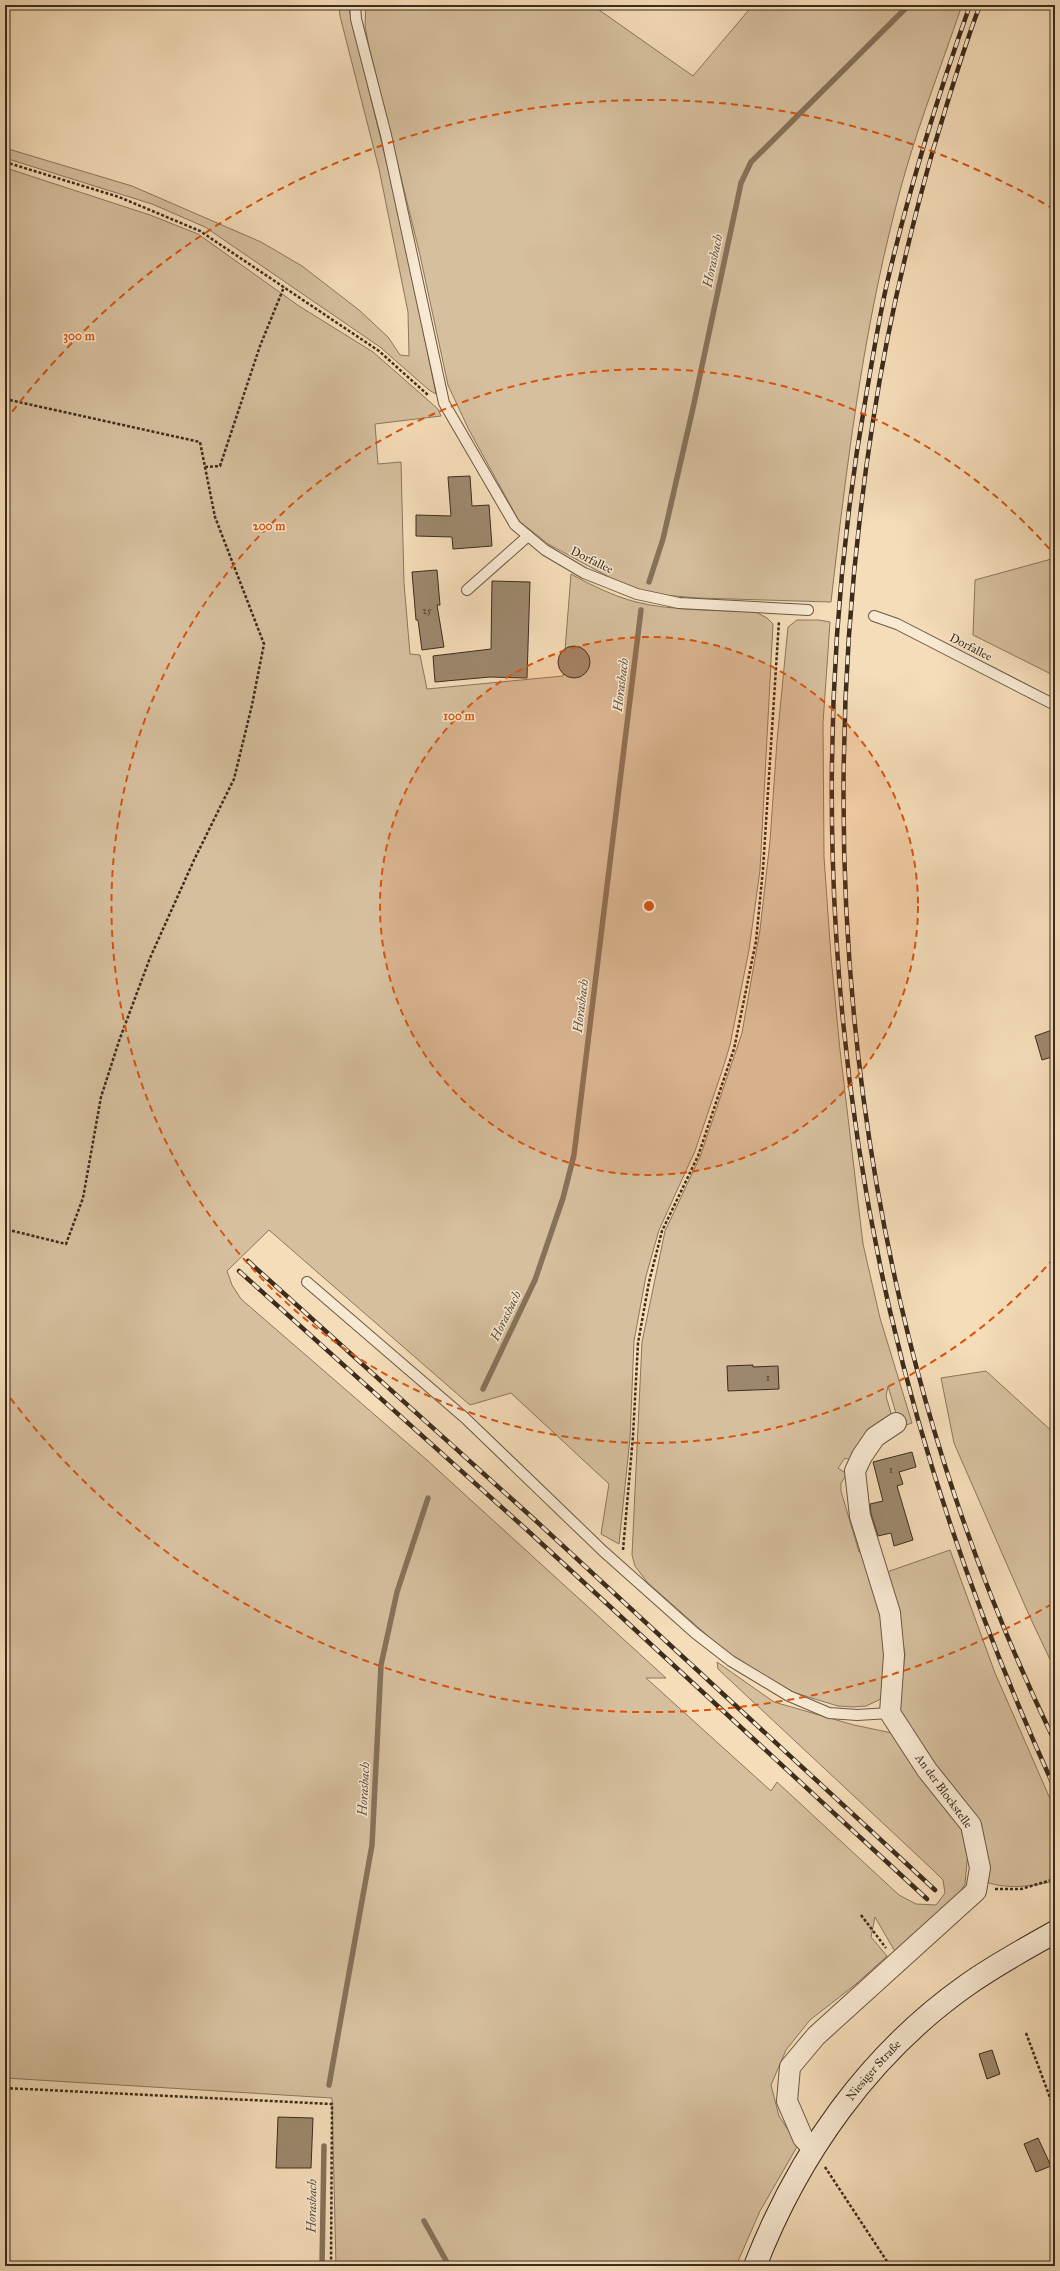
<svg xmlns="http://www.w3.org/2000/svg" width="1060" height="2271" font-family="'IM FELL Great Primer',serif">
<style>
.green{fill:#d6bf9e;stroke:#8a765d}
.lines{fill:none;stroke-linecap:round;stroke-linejoin:round}
.stream{stroke:#86725a;stroke-width:5.5}
.building{fill:#9d886e;stroke:#3d2c1c}
.service-casing{stroke:#6b5843;stroke-width:12}
.minor-casing{stroke:#6b5843;stroke-width:22}
.secondary-casing{stroke:#3d2c1c;stroke-width:24}
.path{stroke:#3d2c1c;stroke-width:2.5;stroke-dasharray:3 2;stroke-linecap:butt}
.service{stroke:#f8e9d2;stroke-width:10}
.minor{stroke:#f8e9d2;stroke-width:20}
.secondary{stroke:#f8e9d2;stroke-width:22}
.rail-casing{stroke:#3d2c1c;stroke-width:4.5}
.rail{stroke:#f8e9d2;stroke-width:3;stroke-dasharray:9;stroke-linecap:butt}
.ring{fill:none;stroke:#d7540e;stroke-width:2;stroke-dasharray:7 5}
.labels{text-anchor:middle;dominant-baseline:central;stroke-width:3;stroke-linejoin:round;paint-order:stroke}
.number-label{font-size:10px;fill:#554330}
.street-label{font-size:12px;fill:#3d2c1c;stroke:#f8e9d2}
.water-label{font-size:13px;font-style:italic;fill:#614f3b;stroke:#f8e9d2}
.centre{fill:#d7540e;stroke:#f8e9d2;stroke-width:2}
.ring-label{font-size:12px;text-anchor:middle;font-weight:bold;fill:#d7540e;stroke:#f8e9d2;stroke-width:3;stroke-linejoin:round;paint-order:stroke}
</style>
<rect width="100%" height="100%" fill="#f5ddb9"/>
<filter id="stains"><feTurbulence type="fractalNoise" baseFrequency=".005" numOctaves="4"/><feColorMatrix values="0 0 0 0 .2 0 0 0 0 .09 0 0 0 0 .02 0 0 0 .5 -.17"/></filter>
<radialGradient id="worn" r=".72"><stop offset=".6" stop-color="#630" stop-opacity="0"/><stop offset="1" stop-color="#630" stop-opacity=".3"/></radialGradient>
<g class="green">
<polygon points="339,5 348,5 353,25 400,218 436,394 429,390 380,347 205,227 152,204 5,158 5,148 132,186 261,242 302,266 359,310 388,337 400,355 409,356 408,312 379,169 340,16"/>
<path d="M 366,5 L 592,5 L 693,76 L 753,5 L 962,5 C 939,73 912,140 895,210 C 862,339 846,470 831,602 L 698,598 L 652,594 L 618,582 L 548,544 L 519,521 L 468,428 L 448,385 L 420,255 L 369,47 L 365,26 Z"/>
<path d="M 6,168 L 150,215 L 198,234 L 299,306 L 373,352 L 438,409 L 441,416 L 375,424 L 378,464 L 401,462 L 404,583 L 410,654 L 420,655 L 427,689 L 563,676 L 571,574 C 591,585 613,596 636,602 C 671,611 719,610 756,612 L 767,618 L 773,624 L 760,870 L 749,950 L 730,1045 L 723,1068 L 695,1151 L 659,1230 L 646,1276 L 634,1341 L 630,1438 L 619,1544 L 601,1534 L 609,1484 L 511,1393 L 470,1405 L 269,1230 L 227,1271 L 232,1285 L 241,1299 L 428,1461 L 666,1678 L 646,1678 L 771,1791 L 777,1782 L 899,1895 L 916,1904 L 936,1905 L 945,1893 L 943,1880 L 933,1870 L 718,1669 L 717,1662 L 774,1702 L 854,1725 L 892,1733 L 962,1824 L 968,1851 L 965,1884 L 959,1894 L 897,1955 L 875,1917 L 871,1937 L 887,1956 L 856,1984 L 810,2020 L 786,2050 L 771,2085 L 779,2116 L 798,2145 L 760,2211 L 736,2266 L 336,2266 L 332,2098 L 5,2078 Z"/>
<polygon points="1055,558 1055,676 973,635 975,580"/>
<polygon points="797,620 819,620 830,622 823,723 824,857 831,957 840,1050 863,1244 880,1318 912,1423 900,1427 888,1386 886,1396 893,1420 853,1461 845,1458 838,1468 847,1474 841,1483 841,1491 859,1552 867,1550 885,1618 888,1688 879,1700 866,1706 853,1707 838,1706 792,1692 727,1653 647,1582 635,1566 632,1555 642,1342 665,1231 700,1157 742,1033 760,930 770,841 777,741 788,627"/>
<polygon points="986,1371 1055,1434 1055,1670 1029,1615 954,1443 941,1378"/>
<path d="M 950,1550 L 995,1673 L 1055,1810 L 1055,1881 C 1032,1886 1009,1890 986,1882 L 984,1851 L 924,1757 L 899,1708 L 905,1654 L 899,1624 L 884,1573 Z"/>
</g>
<g class="lines">
<g class="stream">
<polyline points="649,582 663,539 693,408 741,183 751,162 909,5"/>
<polyline points="483,1389 535,1280 563,1198 574,1155 641,610"/>
<polyline points="329,2085 372,1845 381,1665 397,1592 428,1498"/>
<polyline points="424,2221 449,2266"/>
<polyline points="322,2266 324,2146"/>
</g>
</g>
<g class="building">
<polygon points="470,476 472,506 489,505 492,546 453,549 452,537 416,536 416,515 451,516 448,477"/>
<polygon points="437,570 440,605 437,605 444,647 422,650 418,620 416,620 412,572"/>
<polygon points="492,581 530,582 527,678 490,677 435,682 433,656 491,649"/>
<circle cx="574" cy="662" r="16"/>
<polygon points="1055,1029 1055,1056 1042,1060 1035,1036"/>
<polygon points="753,1365 753,1367 778,1366 779,1389 728,1391 727,1366"/>
<polygon points="912,1452 916,1467 899,1472 903,1484 897,1486 913,1540 894,1546 891,1533 878,1536 871,1514 870,1504 883,1501 873,1462"/>
<polygon points="992,2050 1000,2074 987,2079 979,2054"/>
<polygon points="278,2117 313,2118 311,2168 276,2168"/>
<polygon points="1038,2138 1051,2166 1036,2172 1024,2144"/>
</g>
<g class="lines">
<g class="service-casing">
<g id="service">
<polyline points="355,5 356,19 386,135 444,403 515,525 545,550 584,573 637,594 679,603 808,610"/>
<polyline points="467,590 528,536"/>
<polyline points="874,616 897,624 1055,705"/>
<polyline points="307,1282 465,1418 603,1551 695,1633 731,1661 789,1696 829,1713 857,1715 890,1713"/>
</g>
</g>
<g class="minor-casing">
<polyline id="minor" points="813,2149 803,2138 787,2101 790,2067 816,2036 976,1891 980,1868 971,1825 927,1770 890,1713 894,1655 890,1613 860,1516 855,1471 862,1456 875,1437 896,1423"/>
</g>
<g class="secondary-casing">
<g id="secondary">
<path id="s1" d="M 755,2266 C 798,2155 869,2054 967,1985 C 995,1965 1025,1949 1055,1932"/>
</g>
</g>
<g class="path">
<polyline points="5,162 119,197 200,231 379,351 428,395"/>
<polyline points="5,399 200,442 215,517 264,644 252,705 234,779 194,860 150,958 119,1041 101,1097 83,1198 66,1244 5,1229"/>
<polyline points="205,467 220,466 260,346 284,287"/>
<polyline points="623,1550 633,1436 638,1343 649,1282 662,1231 698,1156 734,1049 756,941 763,869 779,621"/>
<polyline points="995,1889 1021,1889 1055,1879"/>
<polyline points="861,1915 886,1948"/>
<polyline points="1026,2033 1055,2111"/>
<polyline points="5,2088 332,2104 331,2266"/>
<polyline points="825,2167 890,2266"/>
</g>
<use href="#service" class="service"/>
<use href="#minor" class="minor"/>
<use href="#secondary" class="secondary"/>
<g class="rail-casing">
<g id="rail">
<path d="M 970,5 C 938,95 910,186 888,279 C 879,317 873,357 866,396 C 813,697 822,1013 890,1311 C 928,1476 985,1635 1055,1789"/>
<path d="M 980,5 C 962,52 948,101 933,150 C 908,239 887,329 873,421 C 803,870 856,1331 1055,1742"/>
<polyline points="248,1261 535,1520 935,1890"/>
<polyline points="239,1271 527,1530 927,1899"/>
</g>
</g>
<use href="#rail" class="rail"/>
</g>
<circle cx="649" cy="906" r="269" fill="#d7540e" fill-opacity=".12"/>
<g class="ring">
<circle cx="649" cy="906" r="269"/>
<path d="M1054 1258A537 537 0 1 1 1054 554"/>
<path d="M1052 1604A806 806 0 0 1 5 1391M5 421A806 806 0 0 1 1052 208"/>
</g>
<g class="labels">
<g class="number-label">
<text x="427" y="611">25</text>
<text x="768" y="1378">1</text>
<text x="891" y="1470">1</text>
</g>
<g class="street-label">
<text transform="translate(592 560) rotate(26)">Dorfallee</text>
<text transform="translate(971 647) rotate(27)">Dorfallee</text>
<text transform="translate(944 1791) rotate(54)">An der Blockstelle</text>
<text stroke="none"><textPath href="#s1" startOffset="230">Niesiger Straße</textPath></text>
</g>
<g class="water-label">
<text transform="translate(713 261) rotate(-78)">Horasbach</text>
<text transform="translate(621 685) rotate(-83)">Horasbach</text>
<text transform="translate(581 1006) rotate(-83)">Horasbach</text>
<text transform="translate(506 1316) rotate(-64)">Horasbach</text>
<text transform="translate(364 1789) rotate(-87)">Horasbach</text>
<text transform="translate(312 2206) rotate(-89)">Horasbach</text>
</g>
</g>
<circle cx="649" cy="906" r="6" class="centre"/>
<g class="ring-label">
<text x="79" y="340">300 m</text>
<text x="269" y="530">200 m</text>
<text x="459" y="720">100 m</text>
</g>
<rect width="1060" height="2271" fill="none" stroke="#f5ddb9" stroke-width="20"/>
<rect x="6" y="6" width="1048" height="2259" fill="none" stroke="#3d2c1c" stroke-width="2"/>
<rect x="10" y="10" width="1040" height="2251" fill="none" stroke="#3d2c1c"/>
<rect width="100%" height="100%" filter="url(#stains)"/>
<rect width="100%" height="100%" fill="url(#worn)"/>
</svg>
